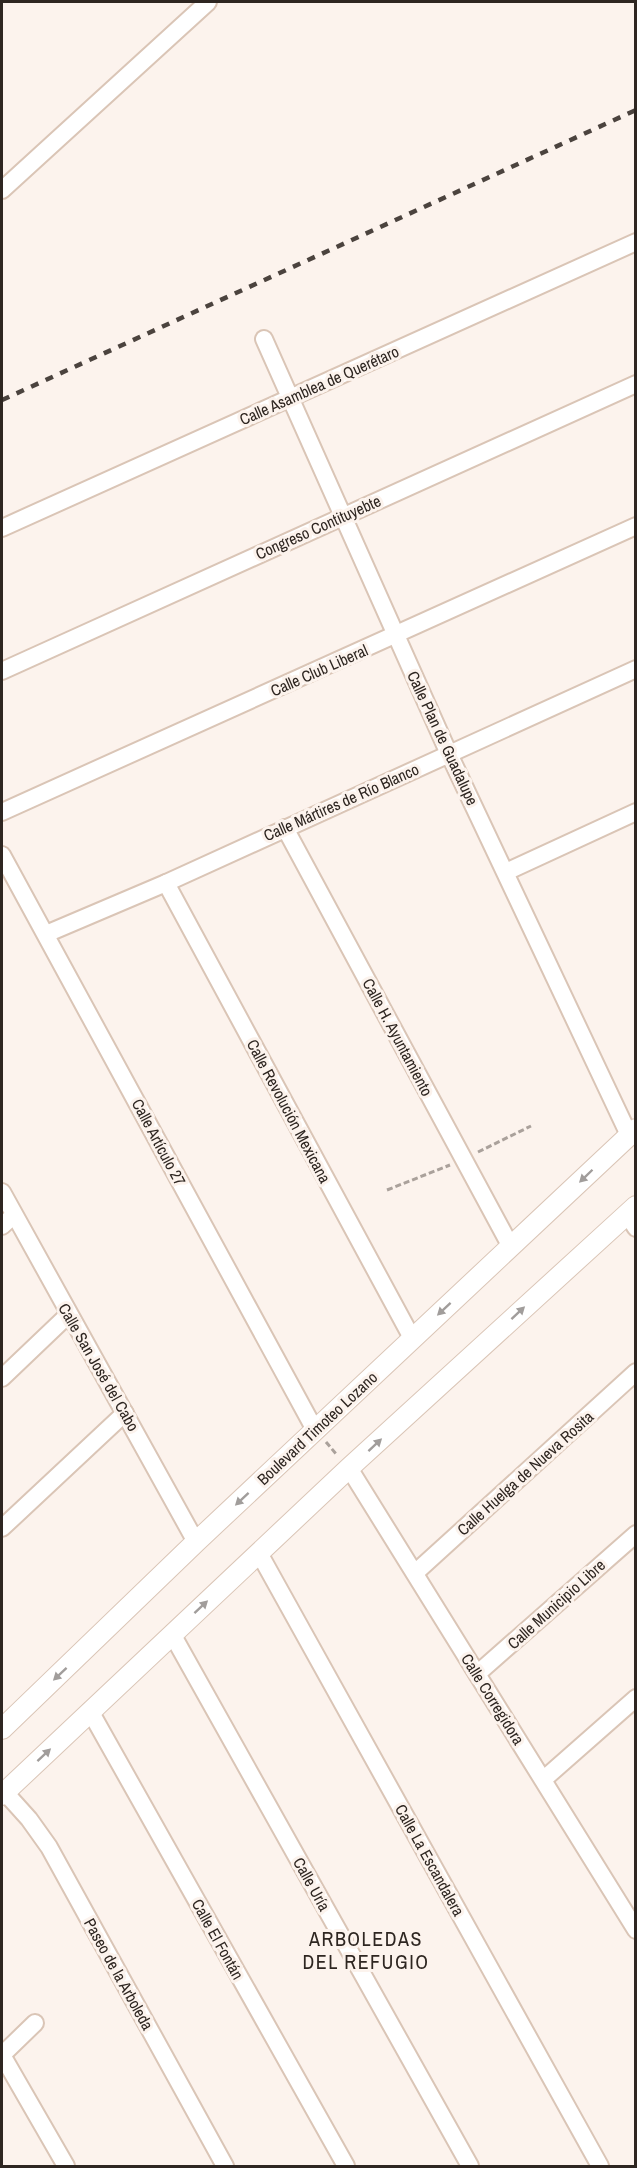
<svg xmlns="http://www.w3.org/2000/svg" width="637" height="2168" font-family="'Archivo Narrow',sans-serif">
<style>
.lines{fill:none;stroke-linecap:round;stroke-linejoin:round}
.minor-casing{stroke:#dac5b6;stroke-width:20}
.major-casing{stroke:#dac5b6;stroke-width:22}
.path{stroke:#aaa19b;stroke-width:3;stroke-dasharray:6 3;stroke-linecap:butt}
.minor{stroke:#fff;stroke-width:16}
.major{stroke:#fff;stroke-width:20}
.rail{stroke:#4b433e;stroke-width:4.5;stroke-dasharray:8 8;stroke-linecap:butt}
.oneway{fill:#a19d9b}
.labels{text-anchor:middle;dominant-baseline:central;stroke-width:6;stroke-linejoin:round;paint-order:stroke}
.street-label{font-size:16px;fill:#2e2621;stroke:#fcf3ed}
.quarter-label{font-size:20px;letter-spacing:1.5px;fill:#2e2621;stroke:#fcf3ed}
</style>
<rect width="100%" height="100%" fill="#fcf3ed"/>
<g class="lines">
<g class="minor-casing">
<g id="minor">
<polyline points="2,190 208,2"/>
<polyline points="264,339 449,754 629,1135"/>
<polyline points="2,528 636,242"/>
<polyline points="2,671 636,384"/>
<polyline points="2,812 636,526"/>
<polyline points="285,828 511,1247"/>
<polyline points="2,855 315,1430"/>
<polyline points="506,872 636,812"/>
<polyline points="166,883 412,1338"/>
<polyline points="46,934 166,883 636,669"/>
<polyline points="2,1192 196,1542"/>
<polyline points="627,1214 636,1228"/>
<polyline points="2,1226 14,1215"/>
<polyline points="2,1378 68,1315"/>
<polyline points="349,1468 636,1930"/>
<polyline points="2,1528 125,1413"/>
<polyline points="259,1553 600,2166"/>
<polyline points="415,1573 636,1372"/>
<polyline points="172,1634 470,2166"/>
<polyline points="477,1674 636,1534"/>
<polyline points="90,1711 346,2166"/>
<polyline points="544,1779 636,1698"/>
<polyline points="2,1789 29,1819 49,1847 225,2166"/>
<polyline points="2,2055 66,2166"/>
<polyline points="2,2055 35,2023"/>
</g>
</g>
<g class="major-casing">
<g id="major">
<polyline points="2,1729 196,1542 636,1129"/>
<polyline points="2,1795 349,1468 636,1206"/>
</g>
</g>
<g class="path">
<polyline points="478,1152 531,1126"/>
<polyline points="387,1190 450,1165"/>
<polyline points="326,1442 337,1455"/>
</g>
<use href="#minor" class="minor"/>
<use href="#major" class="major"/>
<polyline class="rail" points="2,400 636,110"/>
</g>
<defs><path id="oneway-solid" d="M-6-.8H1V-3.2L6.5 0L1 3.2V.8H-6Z" transform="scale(1.5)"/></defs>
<g class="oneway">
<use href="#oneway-solid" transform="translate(586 1176) rotate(136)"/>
<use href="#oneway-solid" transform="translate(444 1309) rotate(137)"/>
<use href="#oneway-solid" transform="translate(518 1313) rotate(-43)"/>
<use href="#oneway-solid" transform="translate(375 1445) rotate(-43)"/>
<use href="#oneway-solid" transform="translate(242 1499) rotate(137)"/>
<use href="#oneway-solid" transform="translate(201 1607) rotate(-43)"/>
<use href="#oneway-solid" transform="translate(60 1674) rotate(137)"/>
<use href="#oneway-solid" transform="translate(44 1755) rotate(-43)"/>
</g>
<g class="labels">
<g class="street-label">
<text transform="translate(319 385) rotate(-24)">Calle Asamblea de Querétaro</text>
<text transform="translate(318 527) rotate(-24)">Congreso Contituyebte</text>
<text transform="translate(319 670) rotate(-24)">Calle Club Liberal</text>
<text transform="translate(443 738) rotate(65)">Calle Plan de Guadalupe</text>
<text transform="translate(341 802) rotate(-24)">Calle Mártires de Río Blanco</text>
<text transform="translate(398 1037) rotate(62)">Calle H. Ayuntamiento</text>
<text transform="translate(289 1111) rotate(62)">Calle Revolución Mexicana</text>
<text transform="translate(159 1142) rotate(62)">Calle Artículo 27</text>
<text transform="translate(99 1367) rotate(60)">Calle San José del Cabo</text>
<text transform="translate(317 1428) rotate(-43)">Boulevard Timoteo Lozano</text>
<text transform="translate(525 1473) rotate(-42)">Calle Huelga de Nueva Rosita</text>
<text transform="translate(556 1604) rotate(-42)">Calle Municipio Libre</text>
<text transform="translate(493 1699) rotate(58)">Calle Corregidora</text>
<text transform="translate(430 1860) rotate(61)">Calle La Escandalera</text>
<text transform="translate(312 1884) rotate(61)">Calle Uría</text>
<text transform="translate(218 1939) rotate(61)">Calle El Fontán</text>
<text transform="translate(119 1974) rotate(61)">Paseo de la Arboleda</text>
</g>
<g class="quarter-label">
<text x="366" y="1938">ARBOLEDAS<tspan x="366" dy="23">DEL REFUGIO</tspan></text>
</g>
</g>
<rect width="637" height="2168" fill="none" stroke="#2e2621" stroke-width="6"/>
</svg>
